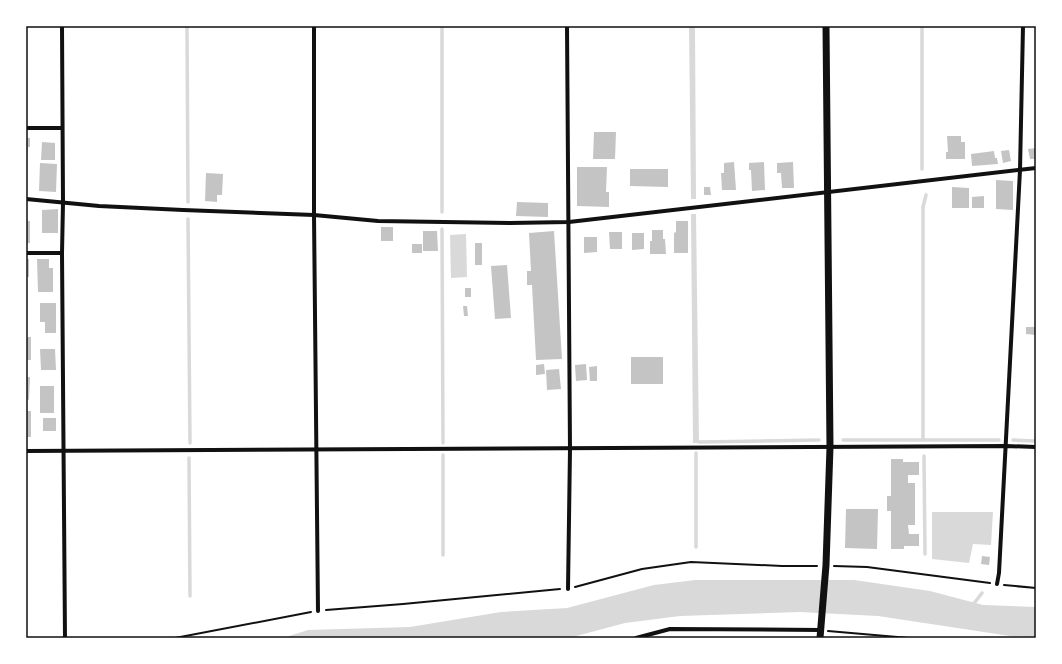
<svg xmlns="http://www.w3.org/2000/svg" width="1062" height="664" font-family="'Asap Condensed',sans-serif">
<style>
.water{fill:#d9d9d9}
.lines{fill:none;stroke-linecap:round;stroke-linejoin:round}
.stream{stroke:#d9d9d9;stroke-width:3.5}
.building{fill:#c4c4c4}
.path{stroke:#111;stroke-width:2}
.minor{stroke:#111;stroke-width:4}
.tertiary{stroke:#111;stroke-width:7}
.neatline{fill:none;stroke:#111;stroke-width:1.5}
</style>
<rect width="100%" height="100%" fill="#fff"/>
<g class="water">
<polygon points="689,26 695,26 696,199 691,199"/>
<polygon points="691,214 696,214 699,443 693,443"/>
<polygon points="466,234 467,277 451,278 450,235"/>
<polygon points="932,512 993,512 991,545 973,544 969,563 932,559"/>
<polygon points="695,580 854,580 930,591 983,605 1036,607 1036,637 1010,636 878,616 800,612 680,616 625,623 569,638 283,638 308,630 410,627 501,612 567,608 654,585"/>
</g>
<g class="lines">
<g class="stream">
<polyline points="187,26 188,202"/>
<polyline points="442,26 442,212"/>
<polyline points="922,26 922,169"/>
<polyline points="188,219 190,443"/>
<polyline points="442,229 443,443"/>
<polyline points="843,440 999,440"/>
<polyline points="923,440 923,207 926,195"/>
<polyline points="1013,440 1036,441"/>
<polyline points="699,442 819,440"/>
<polyline points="443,455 443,555"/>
<polyline points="924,456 925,554"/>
<polyline points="189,458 190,596"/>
<polyline points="696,547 696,453"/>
<polyline points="972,606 982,593"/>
</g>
</g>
<g class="building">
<polygon points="594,132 616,132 615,159 593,159"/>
<polygon points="947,136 961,136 961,142 965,142 965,159 946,159 946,152 948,152"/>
<polygon points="26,138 30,138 30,147 28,147 27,157 26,157"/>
<polygon points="42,142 55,143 55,160 41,160"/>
<polygon points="1036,148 1036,159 1030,159 1028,149"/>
<polygon points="1009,150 1011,161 1003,163 1001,151"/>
<polygon points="994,151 995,158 997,158 998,164 972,166 971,154"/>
<polygon points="734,162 736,190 722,190 721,173 724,173 724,163"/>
<polygon points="764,162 765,190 752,191 751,170 749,170 749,163"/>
<polygon points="793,162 794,188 782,188 781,173 777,173 777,163"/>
<polygon points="40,163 57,164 56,192 39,191"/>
<polygon points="577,167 607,167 606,192 609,192 609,207 577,206"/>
<polygon points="630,169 668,169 668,187 630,186"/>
<polygon points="206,173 223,174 222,195 217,195 217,202 205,201"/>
<polygon points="996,180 1013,181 1013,210 996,209"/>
<polygon points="704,187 710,187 711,195 704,195"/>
<polygon points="952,187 969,188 969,208 952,208"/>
<polygon points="984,196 984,208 972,208 972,197"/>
<polygon points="517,202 548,203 548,217 516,216"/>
<polygon points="58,209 58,233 42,233 42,210"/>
<rect x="26" y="221" width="4" height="22"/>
<polygon points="676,221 688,221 688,253 674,253 674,233 676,232"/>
<rect x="381" y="227" width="12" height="14"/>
<polygon points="652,230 663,230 663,239 665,239 666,254 650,254 650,241 652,241"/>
<polygon points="423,231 437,231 438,251 423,251"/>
<polygon points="554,231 562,359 536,360 532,285 527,285 527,271 531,271 529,233"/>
<polygon points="609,232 622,232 622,249 610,249"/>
<polygon points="632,233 644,233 644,249 632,250"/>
<polygon points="584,237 597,237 597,252 584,253"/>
<rect x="475" y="243" width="7" height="22"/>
<rect x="412" y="244" width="10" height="9"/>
<rect x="26" y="259" width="3" height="18"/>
<polygon points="37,259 49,259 49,268 53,268 53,292 38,292"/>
<polygon points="507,265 511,318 495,319 491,266"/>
<rect x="465" y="288" width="6" height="9"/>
<polygon points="40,303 56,303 56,333 45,333 45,322 40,322"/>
<polygon points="463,306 467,306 468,316 464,316"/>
<polygon points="1026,327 1036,327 1036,335 1026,334"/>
<rect x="26" y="337" width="5" height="23"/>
<polygon points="40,349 55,349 56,370 41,370"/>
<rect x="631" y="357" width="32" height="27"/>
<polygon points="544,364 545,374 536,375 536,365"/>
<polygon points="586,364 587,380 576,381 575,365"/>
<polygon points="597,366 597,381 590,381 589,367"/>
<polygon points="559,369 561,389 547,390 546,370"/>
<polygon points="26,377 30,377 29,400 26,399"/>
<rect x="40" y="386" width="14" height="27"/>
<rect x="26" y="411" width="5" height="26"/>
<rect x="43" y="418" width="13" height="13"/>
<polygon points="891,459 903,459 903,462 919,462 919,475 908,475 908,483 915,483 915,525 908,525 909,534 919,534 919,546 904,546 904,549 891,549 891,511 887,511 887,496 891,496"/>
<polygon points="846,509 878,509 877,549 845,548"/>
<polygon points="982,556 990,557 989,565 981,564"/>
</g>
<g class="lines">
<g class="path">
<polyline points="834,566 867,567 990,583"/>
<polyline points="1004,585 1036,588"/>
<polyline points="575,587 642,569 691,562 782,566 817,566"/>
<polyline points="326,610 403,604 560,589"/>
<polyline points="828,631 909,638"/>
<polyline points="175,638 311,612"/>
</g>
<g class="minor">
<polyline points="62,26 63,203 62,253 65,638"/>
<polyline points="314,26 314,215 318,611"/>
<polyline points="567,26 570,449 568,589"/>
<polyline points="26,128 62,128"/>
<polyline points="26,199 99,206 183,210 314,215 378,221 510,223 569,222 1036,168"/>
<polyline points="26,253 62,253"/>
<polyline points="26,451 1006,446 1036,447"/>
<polyline points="997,584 999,573 1020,170 1023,26"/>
<polyline points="636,638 670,629 821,630"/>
</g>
<polyline class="tertiary" points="820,638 826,565 830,447 826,26"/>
</g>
<rect width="1062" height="664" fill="none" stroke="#ffffff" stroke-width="54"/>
<rect x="27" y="27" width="1008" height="610" class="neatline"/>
</svg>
